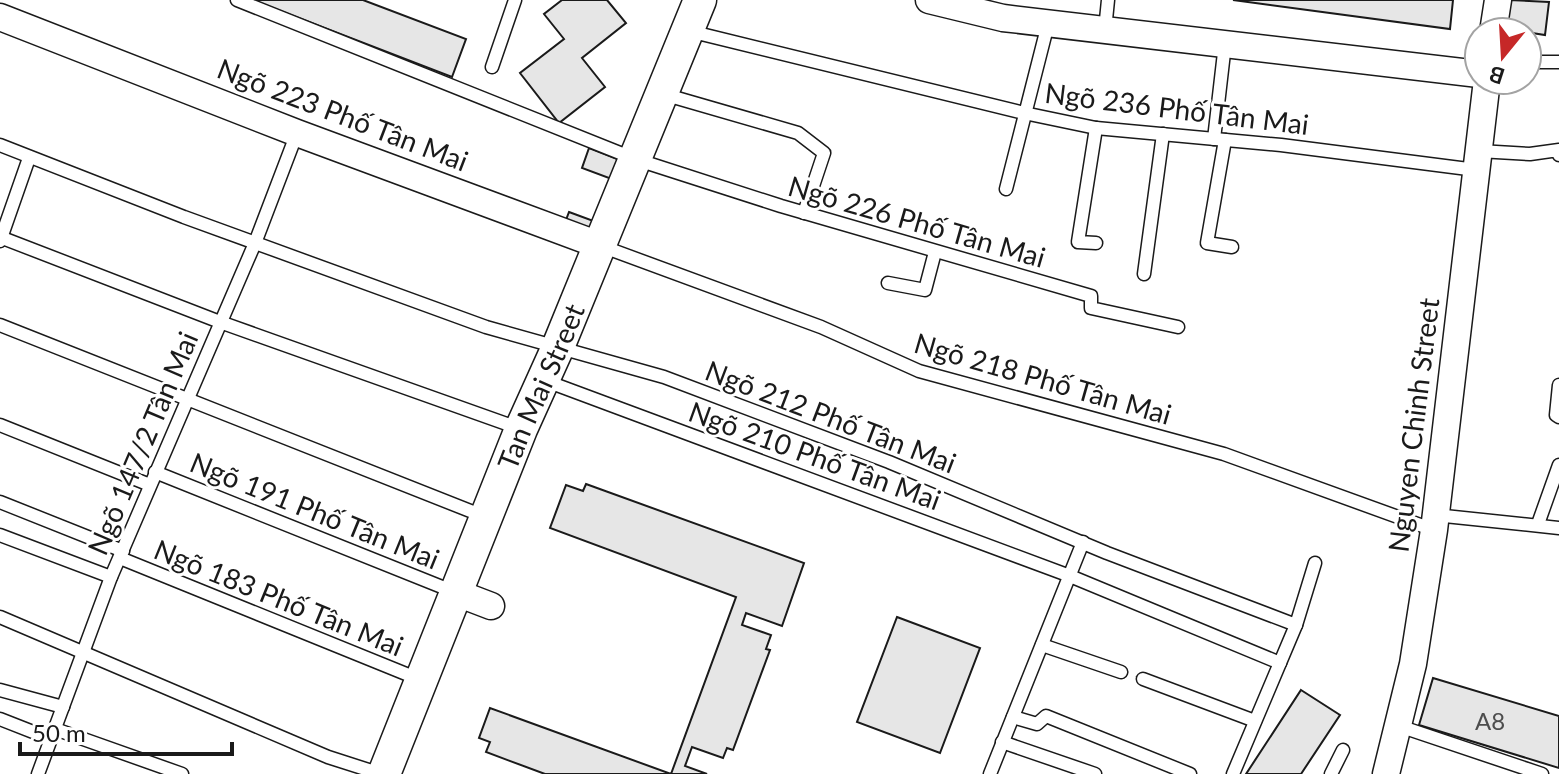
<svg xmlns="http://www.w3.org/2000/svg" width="1559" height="774" font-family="Lato,sans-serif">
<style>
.building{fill:#e6e6e6;stroke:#1a1a1a;stroke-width:2}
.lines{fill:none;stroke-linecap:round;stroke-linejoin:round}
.service-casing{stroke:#1a1a1a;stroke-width:15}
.minor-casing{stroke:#1a1a1a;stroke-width:29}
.tertiary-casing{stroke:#1a1a1a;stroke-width:35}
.service{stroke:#fff;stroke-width:12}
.minor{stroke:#fff;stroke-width:26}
.tertiary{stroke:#fff;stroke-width:32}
.labels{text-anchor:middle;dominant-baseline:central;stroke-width:6;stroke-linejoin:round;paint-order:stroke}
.number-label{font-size:24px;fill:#4d4d4d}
.street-label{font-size:28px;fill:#1a1a1a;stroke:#fff}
</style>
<rect width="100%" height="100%" fill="#fff"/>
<g class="building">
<polygon points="252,0 363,0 466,39 452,77"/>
<polygon points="562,0 607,0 626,23 582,58 605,87 559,123 520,73 564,39 544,14"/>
<polygon points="1233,0 1453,0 1450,29"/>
<polygon points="1509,0 1549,2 1545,35 1506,29"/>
<polygon points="589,148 625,162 617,181 582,168"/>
<polygon points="569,212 599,223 593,238 563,228"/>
<polygon points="586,484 804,563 782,626 746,613 742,625 771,635 766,649 770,650 733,750 727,748 723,758 692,747 685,766 707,774 545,774 486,752 490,742 479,738 490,708 671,774 736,597 550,528 566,485 583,491"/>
<polygon points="897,617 980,648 940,753 857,722"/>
<polygon points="1433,678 1559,716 1559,768 1419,725"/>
<polygon points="1301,690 1340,715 1301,774 1246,774"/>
</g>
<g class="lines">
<g class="service-casing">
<g id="service">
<polyline points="237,0 635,159 781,206 1091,296 1091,308 1178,327"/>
<polyline points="1105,30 1108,0"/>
<polyline points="689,31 1024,113 1096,128 1281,145 1476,170"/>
<polyline points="1527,62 1559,62"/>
<polyline points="492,67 515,0"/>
<polyline points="663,94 798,133 824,153 804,213"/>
<polyline points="1096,128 1078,242 1096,243"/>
<polyline points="1214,139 1225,44"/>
<polyline points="1225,140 1207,243 1232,247"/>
<polyline points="0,145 184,217 486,327 664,377 889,462 1107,553 1296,625"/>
<polyline points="1479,151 1530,154 1559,150 1559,155"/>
<polyline points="1006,189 1048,24"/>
<polyline points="0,237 220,322 518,428"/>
<polyline points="0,241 29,158"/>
<polyline points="601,246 821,327 919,371 1224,454 1434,530"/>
<polyline points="1144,274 1163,134"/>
<polyline points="888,283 925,290 935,252"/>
<polyline points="0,325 483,516"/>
<polyline points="546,381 1070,576 1280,663"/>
<polyline points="1559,385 1556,415 1559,417"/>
<polyline points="0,425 150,485"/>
<polyline points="155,472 457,593"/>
<polyline points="0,502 123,551"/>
<polyline points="1435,515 1559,528"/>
<polyline points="1538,524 1559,465"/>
<polyline points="0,535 111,577"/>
<polyline points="120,558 421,680"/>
<polyline points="0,617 328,757 381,774"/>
<polyline points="1042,645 1121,672"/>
<polyline points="1143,679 1255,721"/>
<polyline points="0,690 63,707"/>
<polyline points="1013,717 1037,724 1046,716 1190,774"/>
<polyline points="0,719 51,739"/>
<polyline points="1399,726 1542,774"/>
<polyline points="55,729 182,774"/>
<polyline points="1002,742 1095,774"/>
<polyline points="38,774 111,577 255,243 297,133"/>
<polyline points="990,774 1083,542"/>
<polyline points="1233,774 1296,625 1315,563"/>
<polyline points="1331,774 1343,750"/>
</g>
</g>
<g class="minor-casing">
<g id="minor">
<polyline points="929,0 1003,18 1479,74"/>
<polyline points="0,17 297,133 599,245"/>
<polyline points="1493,32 1498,0"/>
<polyline points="457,593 491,606"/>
<polyline points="1386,774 1413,664 1434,530 1487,80"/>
</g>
</g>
<g class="tertiary-casing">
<g id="tertiary">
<path id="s1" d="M 384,774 L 521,429 L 558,347 L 700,0"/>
</g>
</g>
<use href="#service" class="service"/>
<use href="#minor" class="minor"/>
<use href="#tertiary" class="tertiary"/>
</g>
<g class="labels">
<g class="number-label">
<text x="1490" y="720">A8</text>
</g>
<g class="street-label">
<text transform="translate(1177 108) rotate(7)">Ngõ 236 Phố Tân Mai</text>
<text transform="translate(343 114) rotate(21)">Ngõ 223 Phố Tân Mai</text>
<text transform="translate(917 221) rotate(16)">Ngõ 226 Phố Tân Mai</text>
<text transform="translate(1043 378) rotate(16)">Ngõ 218 Phố Tân Mai</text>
<text stroke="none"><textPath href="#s1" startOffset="418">Tan Mai Street</textPath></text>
<text transform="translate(831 416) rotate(21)">Ngõ 212 Phố Tân Mai</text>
<text transform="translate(1413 425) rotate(-83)">Nguyen Chinh Street</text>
<text transform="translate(142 443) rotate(-67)">Ngõ 147/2 Tân Mai</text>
<text transform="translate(815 455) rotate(20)">Ngõ 210 Phố Tân Mai</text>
<text transform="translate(315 510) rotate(22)">Ngõ 191 Phố Tân Mai</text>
<text transform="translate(279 597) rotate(22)">Ngõ 183 Phố Tân Mai</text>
</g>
</g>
<g transform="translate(1503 56) rotate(198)"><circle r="38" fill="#ffffff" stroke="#a3a3a3" stroke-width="2"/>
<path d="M0-6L14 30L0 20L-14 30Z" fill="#c62828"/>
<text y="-12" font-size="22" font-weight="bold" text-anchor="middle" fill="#1a1a1a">B</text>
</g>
<path d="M20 742v12h212v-12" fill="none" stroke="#1a1a1a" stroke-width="4"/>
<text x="32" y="742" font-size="24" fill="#1a1a1a" stroke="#ffffff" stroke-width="6" paint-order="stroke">50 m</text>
</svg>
